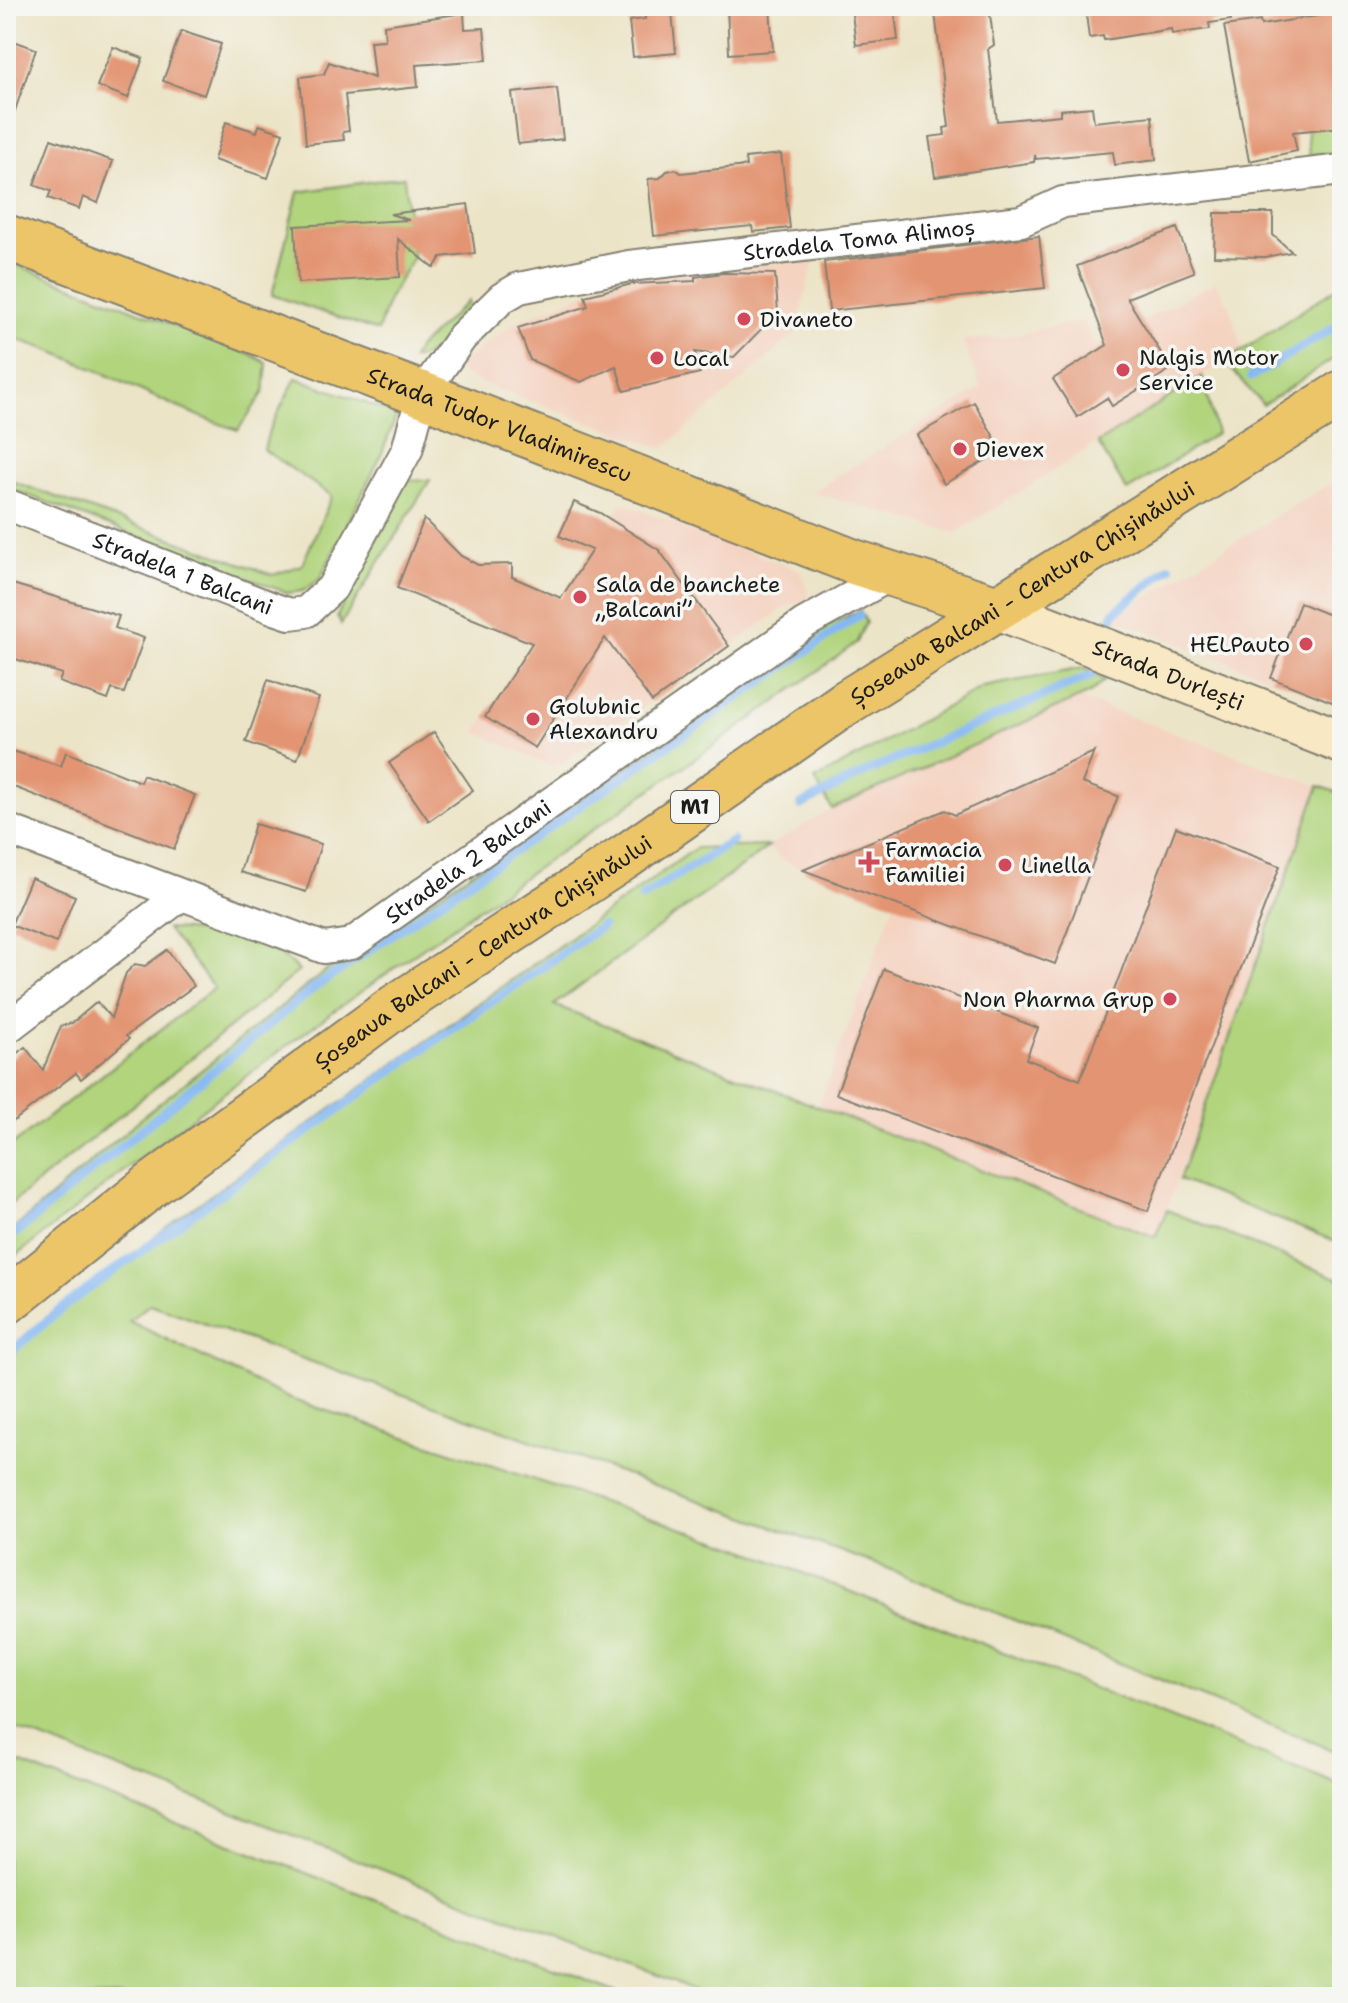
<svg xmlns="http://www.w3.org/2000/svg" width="1348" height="2003" font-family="'Shantell Sans',sans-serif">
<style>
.built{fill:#f4d3c1}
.green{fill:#b1d47d;stroke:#66784c;stroke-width:2}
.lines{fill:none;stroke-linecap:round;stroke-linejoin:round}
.stream{stroke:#85b7f2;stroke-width:9}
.building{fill:#e39472}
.street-casing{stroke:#848072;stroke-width:34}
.secondary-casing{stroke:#848072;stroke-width:46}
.primary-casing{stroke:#848072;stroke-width:48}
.highway-casing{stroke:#848072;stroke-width:48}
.street{stroke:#fff;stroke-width:30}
.secondary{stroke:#f8e8c3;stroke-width:42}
.primary{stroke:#edc569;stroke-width:44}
.highway{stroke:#edc569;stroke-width:44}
.poi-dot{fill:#d1495b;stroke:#f6f6f2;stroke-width:3}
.labels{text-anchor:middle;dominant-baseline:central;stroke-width:7;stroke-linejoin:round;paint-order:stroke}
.shield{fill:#f6f6f2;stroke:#5d5d5c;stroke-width:2}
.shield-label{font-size:20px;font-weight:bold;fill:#1c1c1c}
.street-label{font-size:22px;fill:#1c1c1c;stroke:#f6f6f2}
.poi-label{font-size:22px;fill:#1c1c1c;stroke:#f6f6f2;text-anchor:start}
</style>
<rect width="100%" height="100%" fill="#f6f6f2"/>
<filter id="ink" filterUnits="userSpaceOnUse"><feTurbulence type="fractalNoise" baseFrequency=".0125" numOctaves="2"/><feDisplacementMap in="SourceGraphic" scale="16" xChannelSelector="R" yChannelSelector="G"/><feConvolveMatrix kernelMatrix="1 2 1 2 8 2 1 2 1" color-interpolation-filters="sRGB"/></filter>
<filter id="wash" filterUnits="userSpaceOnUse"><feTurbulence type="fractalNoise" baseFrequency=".006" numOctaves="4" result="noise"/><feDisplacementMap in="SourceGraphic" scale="32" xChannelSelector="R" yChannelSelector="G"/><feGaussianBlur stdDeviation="1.8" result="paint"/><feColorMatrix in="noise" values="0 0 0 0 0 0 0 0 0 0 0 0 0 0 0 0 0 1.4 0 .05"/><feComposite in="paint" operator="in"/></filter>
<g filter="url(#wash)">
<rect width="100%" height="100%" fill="#ece4c7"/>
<g class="built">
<polygon points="814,260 795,334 663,449 479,382 463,374 457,365 516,322 623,278"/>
<polygon points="1216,282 1229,306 1243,350 956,533 812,492 981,388 963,340 1007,337 1084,320 1093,347"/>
<polygon points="1342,476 1342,706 1114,618 1261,525"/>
<polygon points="622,503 799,570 811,599 788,606 555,768 476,732"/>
<polygon points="1079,698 1319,786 1156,1238 818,1107 894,904 803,870 781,859 769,846 832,809"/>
</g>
<g class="green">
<polygon points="1342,70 1342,152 1309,155 1303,74"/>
<polygon points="404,177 413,258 389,298 378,331 272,295 298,192"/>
<path d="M 6,261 L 250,354 L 267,363 L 264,392 L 238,430 C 159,405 87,359 6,336 Z"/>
<polygon points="1342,284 1342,353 1263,405 1225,362"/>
<path d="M 468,301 L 472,316 C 454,333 438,356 412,359 L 419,347 Z"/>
<polygon points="1202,376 1217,433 1127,491 1098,443"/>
<polygon points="296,378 397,414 380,458 320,579 303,591 288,593 6,487 6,479 273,575 302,565 332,496 264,450 269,430"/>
<polygon points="406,480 430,480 341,624 337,616"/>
<path d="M 860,610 L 866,622 L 857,642 C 695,763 526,873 362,991 C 240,1078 123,1171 6,1264 L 6,1236 L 146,1114 L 327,970 L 663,743 L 815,631 Z"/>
<polygon points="1083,668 1105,680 1090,693 832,809 815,780 983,687"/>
<polygon points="1319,786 1342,794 1342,1244 1179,1180"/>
<polygon points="769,846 554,1005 1155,1237 1167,1210 1342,1280 1342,1754 884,1567 150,1304 129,1321 288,1398 737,1547 1342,1786 1342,1997 713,1997 6,1725 6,1351 183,1215 696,848"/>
<path d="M 167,929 C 210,931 269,937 299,971 L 6,1208 L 6,1150 L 214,988 Z"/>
<polygon points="6,1758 630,1997 6,1997"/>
</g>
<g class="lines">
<g class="stream">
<polyline points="1251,377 1342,323"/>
<polyline points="1110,623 1114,613 1170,567"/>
<polyline points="801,805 868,771 1092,675"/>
<polyline points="642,897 733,841"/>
<polyline points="6,1241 314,988 859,615"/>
<polyline points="6,1356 62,1308 410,1058 602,926"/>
</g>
</g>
<g id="blocks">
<g class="building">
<polygon points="644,6 665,6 672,13 676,53 633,57 629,21 645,19"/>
<polygon points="727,6 770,6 773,51 729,54"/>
<polygon points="851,6 894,6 898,40 856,45"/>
<polygon points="1085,6 1230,6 1231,20 1209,23 1210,29 1172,34 1171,29 1104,40 1103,36 1089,38"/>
<polygon points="989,7 994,45 988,49 997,121 1060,115 1060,110 1092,107 1094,122 1152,116 1156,160 1115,165 1113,152 1036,159 1035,155 1034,162 935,177 929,137 945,135 944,128 949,127 935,13"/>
<polygon points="1342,12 1342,127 1293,132 1297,151 1249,161 1224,26 1260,21 1261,25"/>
<polygon points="464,13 465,29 484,28 487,60 416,65 418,87 345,95 349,131 343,132 344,140 306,144 300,77 324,74 329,62 374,78 370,41 385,40 384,25"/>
<polygon points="181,31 221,44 204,95 163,81"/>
<polygon points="6,38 36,49 10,125 6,124"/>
<polygon points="113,47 143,58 128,98 97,86"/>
<polygon points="557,88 563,139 518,144 512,93"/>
<polygon points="226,122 257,132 259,125 283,133 268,178 214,160"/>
<polygon points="51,139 113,161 98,203 83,197 79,209 48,198 51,191 34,185"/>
<polygon points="781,154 790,228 753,232 752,226 654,236 648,179 660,178 667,171 676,169 681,173 746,166 745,158"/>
<polygon points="468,204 475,253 441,257 434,268 398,239 400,277 298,283 295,226 409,220 390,214"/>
<polygon points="1215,213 1273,213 1273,235 1292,252 1265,257 1214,256"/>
<polygon points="1177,228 1194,272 1127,298 1171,369 1112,406 1107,398 1077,417 1053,379 1107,345 1077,266"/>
<polygon points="1039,236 1045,288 829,311 824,262"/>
<polygon points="723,273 775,274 778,312 734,357 695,352 700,373 624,391 616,366 581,382 530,360 518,328 588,306 585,296 632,284 695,281 695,277"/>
<polygon points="974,402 1002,451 944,484 917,435"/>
<polygon points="574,502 600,513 659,550 729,646 652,702 605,638 535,748 485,717 532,643 397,588 424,519 461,556 478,565 512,564 512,577 561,598 592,550 559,536"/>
<polygon points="6,582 119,616 115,628 144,638 124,693 112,689 108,700 59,682 62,674 6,656"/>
<polygon points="1300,603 1342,620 1333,639 1342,643 1342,706 1271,678"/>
<polygon points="268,680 319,698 297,760 246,742"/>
<polygon points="434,732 473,790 429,821 389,763"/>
<polygon points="6,749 61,766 66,752 140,782 143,775 195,795 174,849 6,784"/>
<polygon points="1094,752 1082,783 1118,796 1055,964 803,870 945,810 955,815"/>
<polygon points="255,824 321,844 306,892 240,872"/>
<polygon points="1176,827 1280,866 1148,1211 836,1094 884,969 1038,1028 1026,1059 1080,1080"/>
<polygon points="31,878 75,896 56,943 11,925"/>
<polygon points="167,950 194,986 126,1036 129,1039 81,1079 76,1073 6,1127 6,1062 25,1047 43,1070 61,1026 72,1023 97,1002 111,1018 126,973 135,964 145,966"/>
</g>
</g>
</g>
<g filter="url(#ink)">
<use href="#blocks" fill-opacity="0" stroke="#848072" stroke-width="2"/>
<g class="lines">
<g class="street-casing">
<g id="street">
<path id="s1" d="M 6,504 L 275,609 L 290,614 L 306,612 L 332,588 L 407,450 L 422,394 L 462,337 L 502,298 L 519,288 L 629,266 L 1021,221 L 1063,202 L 1342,170"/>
<path id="s2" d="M 6,829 L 324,948 L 351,944 L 805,623 L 891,575"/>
<polyline points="6,1029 180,896"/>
</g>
</g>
<g class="secondary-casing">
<g id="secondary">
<path id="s3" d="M 995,607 L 1342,742"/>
</g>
</g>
<g class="primary-casing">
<g id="primary">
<path id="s4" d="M 6,237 L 422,394 L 854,562 L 995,607"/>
</g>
</g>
<g class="highway-casing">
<g id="highway">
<path id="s5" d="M 6,1302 L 153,1184 L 395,1007 L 625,857 L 847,702 L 1342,393"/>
</g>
</g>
<use href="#street" class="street"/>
<use href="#secondary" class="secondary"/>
<use href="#primary" class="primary"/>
<use href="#highway" class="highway"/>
</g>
</g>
<g class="poi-dot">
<circle cx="744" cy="319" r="8"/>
<circle cx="657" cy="358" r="8"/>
<circle cx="1123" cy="370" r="8"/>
<circle cx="960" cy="449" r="8"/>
<circle cx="580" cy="597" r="8"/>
<circle cx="1306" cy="644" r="8"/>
<circle cx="533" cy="719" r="8"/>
<path d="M865 850h8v8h8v8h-8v8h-8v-8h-8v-8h8z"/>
<circle cx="1005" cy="865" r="8"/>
<circle cx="1170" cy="999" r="8"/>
</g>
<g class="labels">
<rect class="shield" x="671" y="791" width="48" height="32" rx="6"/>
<g class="shield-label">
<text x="695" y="807">M1</text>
</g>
<g class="street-label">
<text stroke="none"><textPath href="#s1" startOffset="1060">Stradela Toma Alimoș</textPath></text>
<text stroke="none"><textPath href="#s4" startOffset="528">Strada Tudor Vladimirescu</textPath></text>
<text stroke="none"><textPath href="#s1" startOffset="190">Stradela 1 Balcani</textPath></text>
<text stroke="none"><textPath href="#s5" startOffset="1240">Șoseaua Balcani - Centura Chișinăului</textPath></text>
<text stroke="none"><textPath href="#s3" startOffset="186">Strada Durlești</textPath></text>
<text stroke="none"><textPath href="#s2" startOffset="510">Stradela 2 Balcani</textPath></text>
<text stroke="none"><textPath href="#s5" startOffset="592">Șoseaua Balcani - Centura Chișinăului</textPath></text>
</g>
<g class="poi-label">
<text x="760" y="319">Divaneto</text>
<text x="1139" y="357">Nalgis Motor<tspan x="1139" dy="25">Service</tspan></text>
<text x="673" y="358">Local</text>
<text x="976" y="449">Dievex</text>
<text x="596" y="584">Sala de banchete<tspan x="596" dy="25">„Balcani”</tspan></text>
<text x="1290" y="644" text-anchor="end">HELPauto</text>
<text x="549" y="706">Golubnic<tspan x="549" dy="25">Alexandru</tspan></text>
<text x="885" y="849">Farmacia<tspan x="885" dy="25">Familiei</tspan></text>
<text x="1021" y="865">Linella</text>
<text x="1154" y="999" text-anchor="end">Non Pharma Grup</text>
</g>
</g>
<rect width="1348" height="2003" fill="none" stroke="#f6f6f2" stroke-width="32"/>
</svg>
